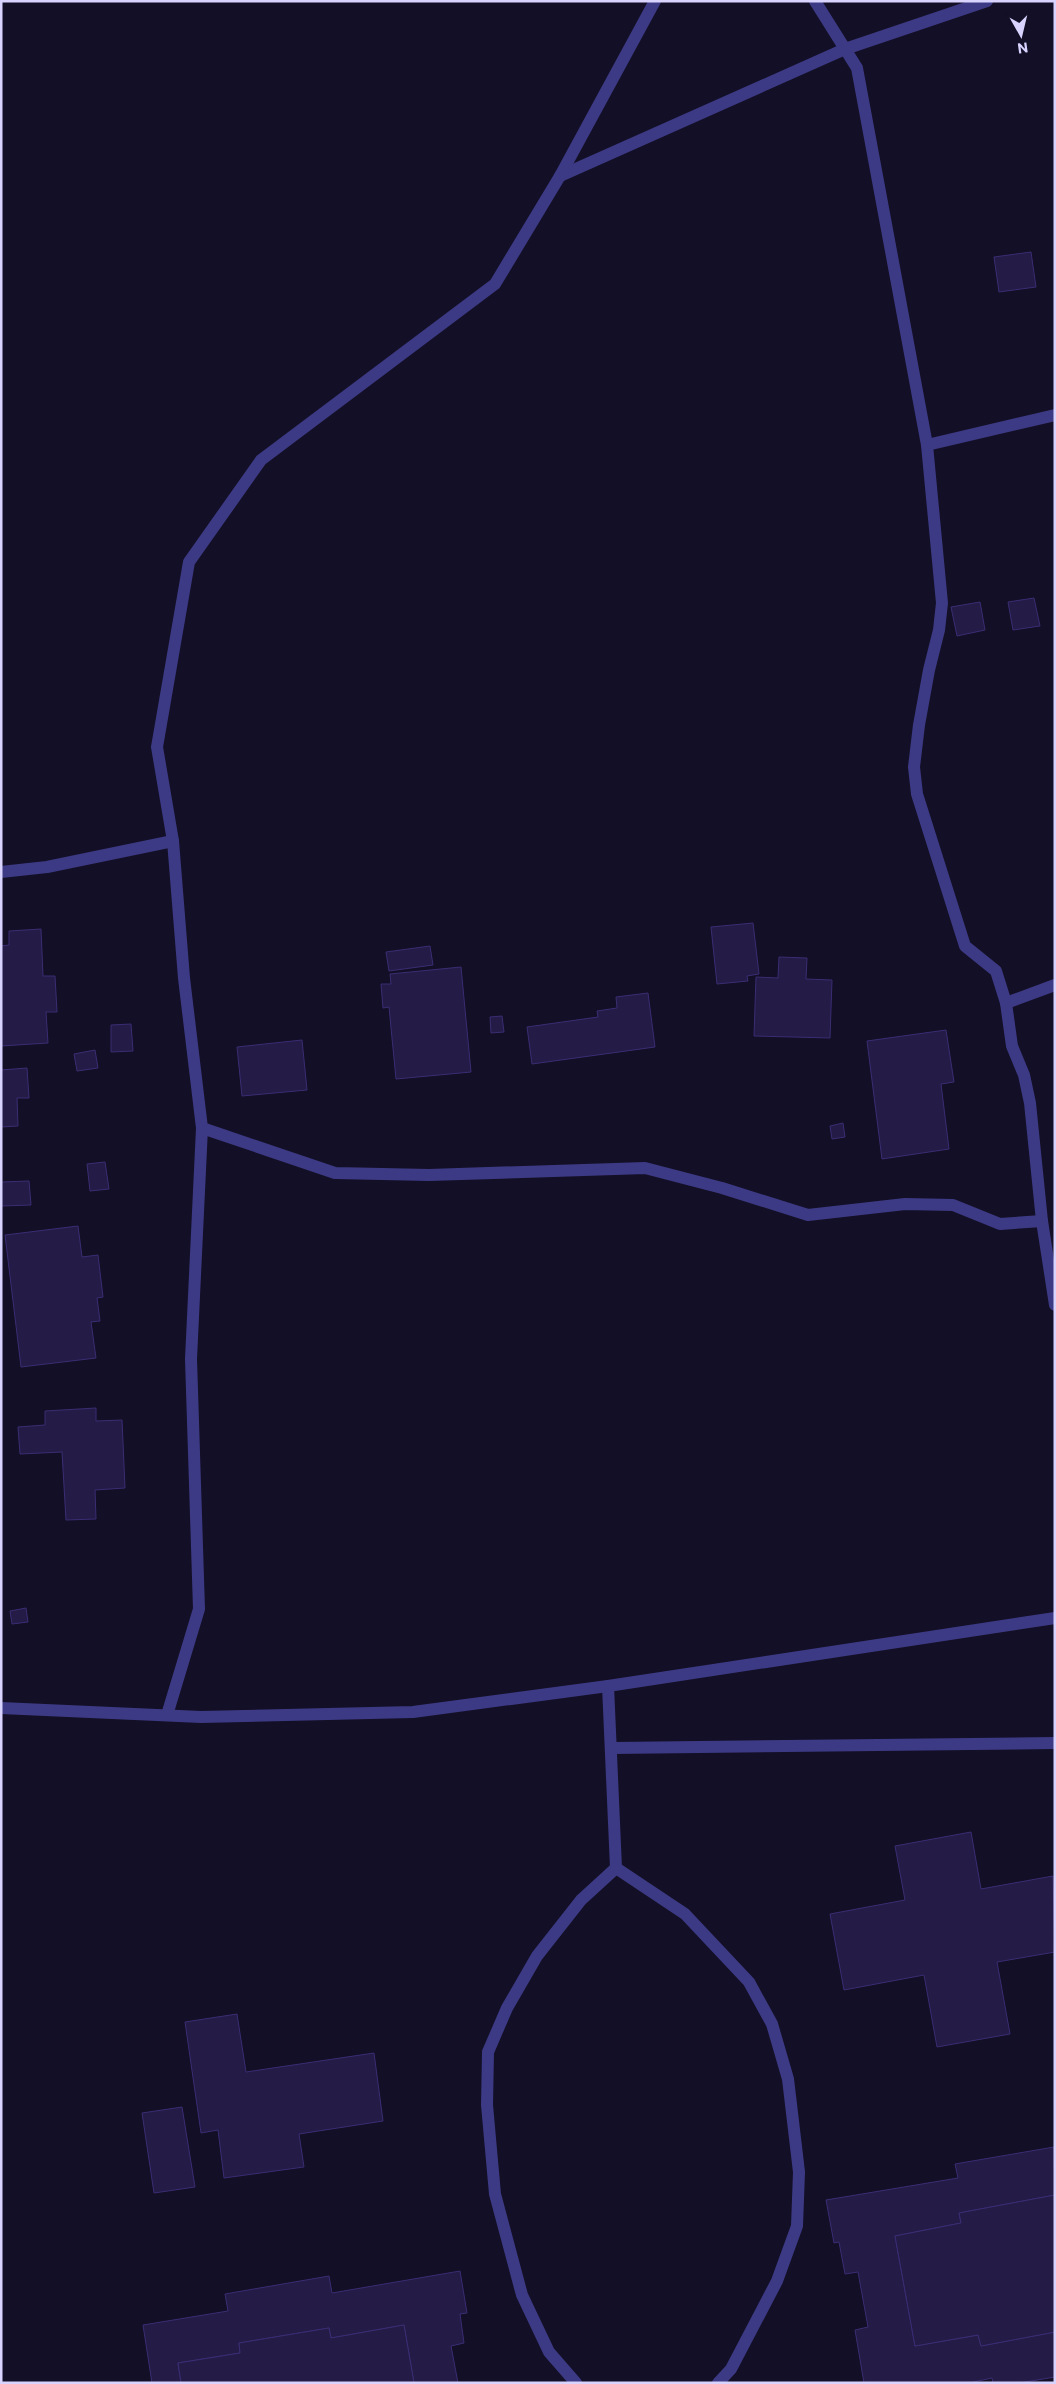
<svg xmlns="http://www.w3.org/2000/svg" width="1056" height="2384" font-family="Commissioner,sans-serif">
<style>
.building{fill:#241b47;stroke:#3b2d73}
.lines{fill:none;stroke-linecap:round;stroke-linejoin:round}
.minor{stroke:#3d3a85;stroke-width:12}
</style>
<rect width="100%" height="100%" fill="#130f26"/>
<g class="building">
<polygon points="1031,252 1036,287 999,292 994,257"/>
<polygon points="1034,598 1040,626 1013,630 1008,602"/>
<polygon points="980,602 985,630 957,636 951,607"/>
<polygon points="753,923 759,974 747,976 748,981 717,984 711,927"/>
<polygon points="41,929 43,976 55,976 57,1012 46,1012 48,1043 1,1046 1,946 9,945 9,931"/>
<polygon points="430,946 433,965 389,971 386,952"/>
<polygon points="779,957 807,958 806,979 832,980 830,1038 754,1036 756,977 778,978"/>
<polygon points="461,967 471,1072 396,1079 389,1007 383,1008 381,984 391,984 390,974"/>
<polygon points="648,993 655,1047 532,1064 527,1027 598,1017 597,1011 617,1008 616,997"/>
<polygon points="502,1016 504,1032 491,1033 490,1017"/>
<polygon points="131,1024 133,1051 111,1052 111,1025"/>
<polygon points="946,1030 954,1082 941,1084 949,1149 882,1159 867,1041"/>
<polygon points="302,1040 307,1090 242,1096 237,1047"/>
<polygon points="95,1050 98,1068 77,1071 74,1054"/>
<polygon points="27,1068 29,1098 17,1098 18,1126 1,1127 1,1070"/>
<polygon points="843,1123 845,1137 832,1139 830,1126"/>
<polygon points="105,1162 109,1189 90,1191 87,1164"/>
<polygon points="29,1181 31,1205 1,1206 1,1182"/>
<polygon points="78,1226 82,1257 98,1255 103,1297 97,1298 100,1321 91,1322 96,1358 21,1367 5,1235"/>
<polygon points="96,1408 96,1421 122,1420 125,1488 95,1490 96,1519 66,1520 62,1452 20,1454 18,1427 45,1425 45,1411"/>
<polygon points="26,1608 28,1622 12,1624 10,1611"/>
<polygon points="971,1832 981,1889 1053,1876 1055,1952 997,1962 1010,2034 937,2047 924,1975 844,1990 830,1914 905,1900 895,1846"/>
<polygon points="237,2014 246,2072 374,2053 383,2121 299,2134 304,2167 224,2178 218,2130 201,2133 185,2022"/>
<polygon points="182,2107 195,2187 154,2193 142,2113"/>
<polygon points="1054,2147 1055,2195 959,2213 961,2223 895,2236 915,2346 978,2335 981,2346 1055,2332 1055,2377 1019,2383 993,2383 992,2378 969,2383 864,2383 855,2330 868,2327 858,2272 845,2274 839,2242 834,2243 826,2200 958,2178 955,2164"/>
<polygon points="1055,2195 1055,2332 981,2346 978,2335 915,2346 895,2236 961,2223 959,2213"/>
<polygon points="460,2271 467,2313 460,2314 464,2343 451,2346 458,2383 414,2383 404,2325 331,2338 329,2328 239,2343 240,2353 178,2363 181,2383 152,2383 143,2325 228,2311 225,2294 329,2276 332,2293"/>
<polygon points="404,2325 414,2383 181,2383 178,2363 240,2353 239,2343 329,2328 331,2338"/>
</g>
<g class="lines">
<g class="minor">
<polyline points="815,1 857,68 927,445 942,603 939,630 929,670 919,725 914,767 917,794 965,946 996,971 1006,1003 1012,1046 1024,1075 1030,1103 1042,1221 1055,1305"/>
<polyline points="560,176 845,49 987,1"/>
<polyline points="927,445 1055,415"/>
<polyline points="173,841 184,978 202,1128 335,1173 429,1175 645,1168 722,1188 808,1215 905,1204 953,1205 1000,1224 1042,1221"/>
<polyline points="1,872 47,867 173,841 157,747 189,562 261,460 495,284 560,176 655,1"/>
<polyline points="1006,1003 1055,985"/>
<polyline points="608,1686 616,1868"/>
<polyline points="1,1708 201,1717 413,1712 608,1686 1055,1618"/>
<polyline points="167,1715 199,1609 191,1359 202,1128"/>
<polyline points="612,1748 1055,1743"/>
<polyline points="616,1868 685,1914 749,1982 772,2024 788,2079 799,2172 797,2226 777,2281 731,2369 718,2383"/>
<polyline points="576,2383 549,2352 522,2295 495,2194 487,2105 488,2052 507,2008 537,1956 581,1900 616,1868"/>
</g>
</g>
<rect width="1056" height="2384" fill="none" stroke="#d9d4ff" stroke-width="5"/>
<g transform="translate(1021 35) rotate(172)" stroke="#130f26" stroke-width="4" paint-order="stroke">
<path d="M0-4L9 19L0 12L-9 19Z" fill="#d9d4ff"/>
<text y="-8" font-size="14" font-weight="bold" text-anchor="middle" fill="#d9d4ff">N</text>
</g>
</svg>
